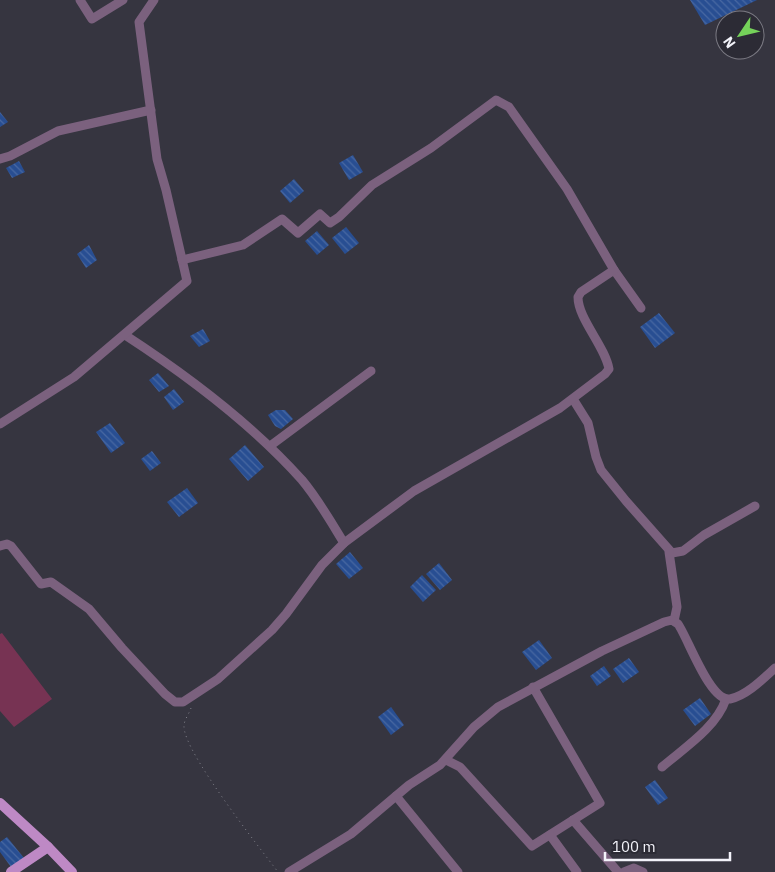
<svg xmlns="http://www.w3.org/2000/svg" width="775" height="872" font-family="'IBM Plex Sans',sans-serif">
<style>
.pitch{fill:#773353}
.building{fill:url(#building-back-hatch)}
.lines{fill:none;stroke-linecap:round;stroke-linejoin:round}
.path{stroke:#84848d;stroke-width:1;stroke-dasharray:1 4;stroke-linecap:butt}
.minor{stroke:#7b617e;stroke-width:9}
.major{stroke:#be89c5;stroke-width:10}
</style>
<defs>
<pattern id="building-back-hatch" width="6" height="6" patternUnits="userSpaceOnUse" patternTransform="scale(1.25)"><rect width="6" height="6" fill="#284e92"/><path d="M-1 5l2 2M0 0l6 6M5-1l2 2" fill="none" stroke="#4868a2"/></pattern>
</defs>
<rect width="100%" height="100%" fill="#363540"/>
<polygon class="pitch" points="2,633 52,699 14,727 0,711 0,634"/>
<g class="building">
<polygon points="690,0 757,0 705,25"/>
<polygon points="0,112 8,122 0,127"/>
<polygon points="353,155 363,172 349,180 339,163"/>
<polygon points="19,161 25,172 12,178 6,168"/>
<polygon points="294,179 304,191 290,203 280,191"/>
<polygon points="346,227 359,243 345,254 332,238"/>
<polygon points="317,231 329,245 317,255 305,241"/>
<polygon points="89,245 97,260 86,268 77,254"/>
<polygon points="659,313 675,333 655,348 640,327"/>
<polygon points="203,329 210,341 199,347 190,336"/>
<polygon points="158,373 169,386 159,392 149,380"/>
<polygon points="174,389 184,402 173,410 164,397"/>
<polygon points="276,410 285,410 293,419 281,429 275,426 268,415"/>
<polygon points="110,423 125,443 111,453 96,432"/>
<polygon points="245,445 264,467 248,481 229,459"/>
<polygon points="152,451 161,463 150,471 141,459"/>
<polygon points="187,488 198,503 179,517 167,502"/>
<polygon points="350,552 363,568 349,579 336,564"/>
<polygon points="439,563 452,580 440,590 426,574"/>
<polygon points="422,575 436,590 423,602 410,587"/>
<polygon points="539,640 552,658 536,670 522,652"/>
<polygon points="629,658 639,672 623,683 613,669"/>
<polygon points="604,666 611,676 597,686 590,676"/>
<polygon points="700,698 711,714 695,726 683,710"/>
<polygon points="391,707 404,725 391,735 378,717"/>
<polygon points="655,780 668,798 658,805 645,787"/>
<polygon points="7,837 24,858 11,867 0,852 0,842"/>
</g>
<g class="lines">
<path class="path" d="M 191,708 C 189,714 184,720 184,726 C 183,751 259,847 278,872"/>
<g class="minor">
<polyline points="80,0 92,19 123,0"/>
<polyline points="0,159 10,156 58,131 151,110"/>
<polyline points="614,270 641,308"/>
<path d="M 125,335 C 188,376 251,423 302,480 C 318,499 331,522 344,543"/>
<polyline points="573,399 588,423 596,457 601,470 626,501 672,553 683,551 704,535 755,506"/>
<polyline points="0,424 74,377 187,281 166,190 157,159 139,22 154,0"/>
<polyline points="270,446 371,371"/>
<path d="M 0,546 L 7,544 L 11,546 L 41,584 L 51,582 L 89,609 L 122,648 L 165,694 L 175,702 L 183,702 L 218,679 L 272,630 L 286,614 L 322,565 L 344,543 L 414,491 L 560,408 L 605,374 L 609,369 C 605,346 578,319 578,297 L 581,292 L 614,270 L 567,189 L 509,107 L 496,100 L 431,148 L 372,185 L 339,217 L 330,223 L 320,214 L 298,233 L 282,219 L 243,245 L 182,260"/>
<polyline points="669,552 677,607 674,621"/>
<polyline points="446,760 460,767 532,846 600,803 533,687"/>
<path d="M 662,767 C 684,748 716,728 726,699"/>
<polyline points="396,796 458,872"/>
<polyline points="573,820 618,872"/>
<polyline points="550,835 577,872"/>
<path d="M 289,872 L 351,834 L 409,785 L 440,765 L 474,727 L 498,707 L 602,651 L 664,622 L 672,620 L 678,624 C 688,638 710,702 730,699 C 746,696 763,679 775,668"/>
<polyline points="624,872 634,868 643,872"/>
</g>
<g class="major">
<polyline points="0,803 48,847 72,872"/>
<polyline points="11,872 48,847"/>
</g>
</g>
<g transform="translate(740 35) rotate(235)"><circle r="24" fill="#2c2b35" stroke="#7c7b84"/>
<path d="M0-4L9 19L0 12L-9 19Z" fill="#75d25a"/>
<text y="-8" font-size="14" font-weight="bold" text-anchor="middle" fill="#f3f3fa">N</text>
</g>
<path d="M605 852v8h125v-8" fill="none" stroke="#f3f3fa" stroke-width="2.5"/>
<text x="612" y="852" font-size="15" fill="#f3f3fa" stroke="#2c2b35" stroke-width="4" paint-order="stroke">100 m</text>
</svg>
